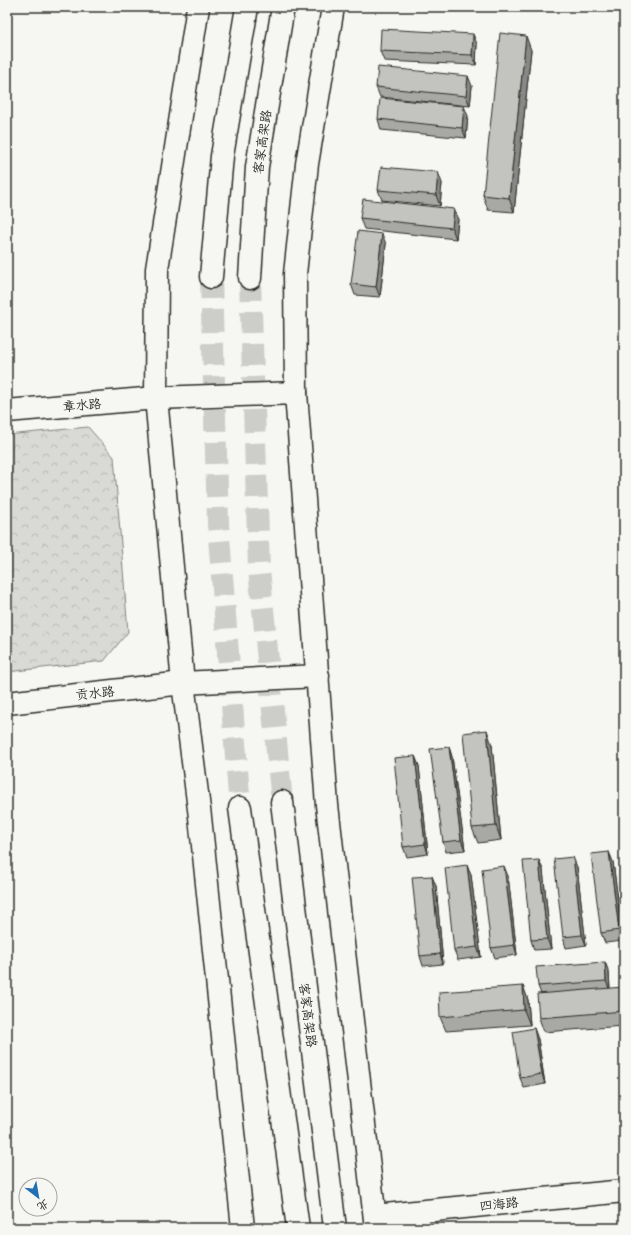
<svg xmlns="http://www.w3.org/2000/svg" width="631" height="1235" font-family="Sriracha,'LXGW WenKai TC',sans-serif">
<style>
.forest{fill:url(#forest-crowns);stroke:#828280}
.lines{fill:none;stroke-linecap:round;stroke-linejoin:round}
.trunk-tunnel{stroke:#cdcdca;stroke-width:22;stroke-dasharray:22 11;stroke-linecap:butt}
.tertiary-casing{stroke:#2b2b2b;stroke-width:25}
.primary-casing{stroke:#2b2b2b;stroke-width:25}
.trunk-casing{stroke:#2b2b2b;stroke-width:25}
.tertiary{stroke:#f6f6f2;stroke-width:22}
.primary{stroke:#f6f6f2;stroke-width:22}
.trunk{stroke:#f6f6f2;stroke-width:22}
.wall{fill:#a8a8a5;stroke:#2b2b2b}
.shaded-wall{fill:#888886;stroke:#2b2b2b}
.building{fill:#c3c3c0;stroke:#2b2b2b}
.labels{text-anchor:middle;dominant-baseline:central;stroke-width:3;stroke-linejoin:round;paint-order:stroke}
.street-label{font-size:13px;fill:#2b2b2b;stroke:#f6f6f2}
</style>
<defs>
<pattern id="forest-crowns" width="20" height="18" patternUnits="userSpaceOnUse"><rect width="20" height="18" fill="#d9d9d5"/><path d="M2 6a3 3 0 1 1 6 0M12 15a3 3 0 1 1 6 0" fill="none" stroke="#babab7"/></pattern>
</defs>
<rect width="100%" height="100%" fill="#f6f6f2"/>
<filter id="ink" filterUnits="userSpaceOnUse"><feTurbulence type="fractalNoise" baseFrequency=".025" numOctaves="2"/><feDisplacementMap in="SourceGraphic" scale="8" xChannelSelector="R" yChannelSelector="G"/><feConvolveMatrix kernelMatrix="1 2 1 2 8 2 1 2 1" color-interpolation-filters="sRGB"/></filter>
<g filter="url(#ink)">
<polygon class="forest" points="88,427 114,457 128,632 104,661 7,672 7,435"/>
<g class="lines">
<g class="trunk-tunnel">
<polyline points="211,277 218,524 240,808"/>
<polyline points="250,278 259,569 282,802"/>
</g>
<g class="tertiary-casing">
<g id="tertiary">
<polyline points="7,411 156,398"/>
<polyline points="7,703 183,683"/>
<polyline points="375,1216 624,1191"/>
</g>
</g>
<g class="primary-casing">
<g id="primary">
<polyline points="198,7 157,269 156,398 183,683 200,817 243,1228"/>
<polyline points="333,7 307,164 295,274 296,393 327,805 376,1228"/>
<polyline points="156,398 296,393"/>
<polyline points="183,683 318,676"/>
</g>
</g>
<g class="trunk-casing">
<g id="trunk">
<polyline points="211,277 222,156 247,7"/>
<polyline points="250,278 257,167 283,7"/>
<polyline points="282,802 335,1228"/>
<polyline points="240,808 298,1228"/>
</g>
</g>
<use href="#tertiary" class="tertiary"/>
<use href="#primary" class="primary"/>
<use href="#trunk" class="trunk"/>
</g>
<g class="wall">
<polygon points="477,44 476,65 384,61 380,51"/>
<polygon points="531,50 514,212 488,210 483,195"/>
<polygon points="472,86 470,106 380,97 376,87"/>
<polygon points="468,116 466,138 381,130 378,119"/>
<polygon points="442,183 440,206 382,200 378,190"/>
<polygon points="454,209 458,219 456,239 364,229 360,218"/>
<polygon points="386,244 380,297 355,295 351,284"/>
<polygon points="492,745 501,840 478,843 472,828"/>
<polygon points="449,747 452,757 465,850 446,852 443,842"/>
<polygon points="415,756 419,766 428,854 407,857 403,847"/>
<polygon points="609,852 613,862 623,941 605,943 601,933"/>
<polygon points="539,860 543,870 551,949 534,950 531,940"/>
<polygon points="577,867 586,945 566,948 563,937"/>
<polygon points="471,875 481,957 458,960 454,950"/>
<polygon points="508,876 517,955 495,958 491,948"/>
<polygon points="436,886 443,964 423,966 420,956"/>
<polygon points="609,972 610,989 624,987 624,1026 544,1032 539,1018 541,994 538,986"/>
<polygon points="523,986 528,1000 530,1025 446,1031 440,1017"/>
<polygon points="538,1039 545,1084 524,1088 520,1078"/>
</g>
<g class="shaded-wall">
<polygon points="473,34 477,44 476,65 472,55"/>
<polygon points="526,36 531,50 514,212 509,198"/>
<polygon points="468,76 472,86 470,106 466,96"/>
<polygon points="464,106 468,116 466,138 462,128"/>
<polygon points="438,172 442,183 440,206 436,195"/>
<polygon points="454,209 458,219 456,239 452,228"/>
<polygon points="382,234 386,244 380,297 376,287"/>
<polygon points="487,730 492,745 501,840 496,826"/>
<polygon points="449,747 452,757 465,850 461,840"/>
<polygon points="415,756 419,766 428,854 425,844"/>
<polygon points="609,852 613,862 623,941 619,930"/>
<polygon points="573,857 577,867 586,945 582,935"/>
<polygon points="539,860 543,870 551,949 547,939"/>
<polygon points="467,865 471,875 481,957 477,947"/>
<polygon points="504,866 508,876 517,955 514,945"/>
<polygon points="432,876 436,886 443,964 440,954"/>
<polygon points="605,962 609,972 610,991 606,981"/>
<polygon points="523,986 528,1000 530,1025 524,1010"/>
<polygon points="534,1028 538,1039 545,1084 542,1074"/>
</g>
<g class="building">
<polygon points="381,29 473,34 472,55 380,51"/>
<polygon points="500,33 526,36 509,198 483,195"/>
<polygon points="378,67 468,76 466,96 376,87"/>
<polygon points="380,98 464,106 462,128 378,119"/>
<polygon points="381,167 438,172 436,195 378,190"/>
<polygon points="363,199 454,209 452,228 360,218"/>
<polygon points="358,231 382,234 376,287 351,284"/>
<polygon points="487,730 496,826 472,828 463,733"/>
<polygon points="449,747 461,840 443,842 430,749"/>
<polygon points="415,756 425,844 403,847 394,758"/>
<polygon points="609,852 619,930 601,933 591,854"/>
<polygon points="573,857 582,935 563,937 554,859"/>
<polygon points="539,860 547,939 531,940 523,861"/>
<polygon points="467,865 477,947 454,950 445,868"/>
<polygon points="504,866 514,945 491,948 482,869"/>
<polygon points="432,876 440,954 420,956 412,877"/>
<polygon points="605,962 606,981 538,986 536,967"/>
<polygon points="523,986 524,1010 440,1017 439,992"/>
<polygon points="624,987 624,1011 539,1018 537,994"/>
<polygon points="534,1028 542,1074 520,1078 513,1032"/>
</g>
</g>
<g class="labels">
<g class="street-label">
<text transform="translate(262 142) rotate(-82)">客家高架路</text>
<text transform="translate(82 405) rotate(-5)">章水路</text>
<text transform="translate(95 693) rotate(-6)">贡水路</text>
<text transform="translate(308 1015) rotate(83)">客家高架路</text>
<text transform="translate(499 1204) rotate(-6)">四海路</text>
</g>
</g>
<rect width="631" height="1235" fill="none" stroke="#f6f6f2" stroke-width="24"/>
<rect x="12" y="12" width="607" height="1211" fill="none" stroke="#2b2b2b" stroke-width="1.5" filter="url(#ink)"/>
<g transform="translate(38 1197) rotate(149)"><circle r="19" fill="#f6f6f2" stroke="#a5a5a2"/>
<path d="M0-3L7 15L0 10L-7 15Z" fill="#1f6fb2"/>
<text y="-6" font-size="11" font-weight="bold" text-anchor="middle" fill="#2b2b2b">北</text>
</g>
</svg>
